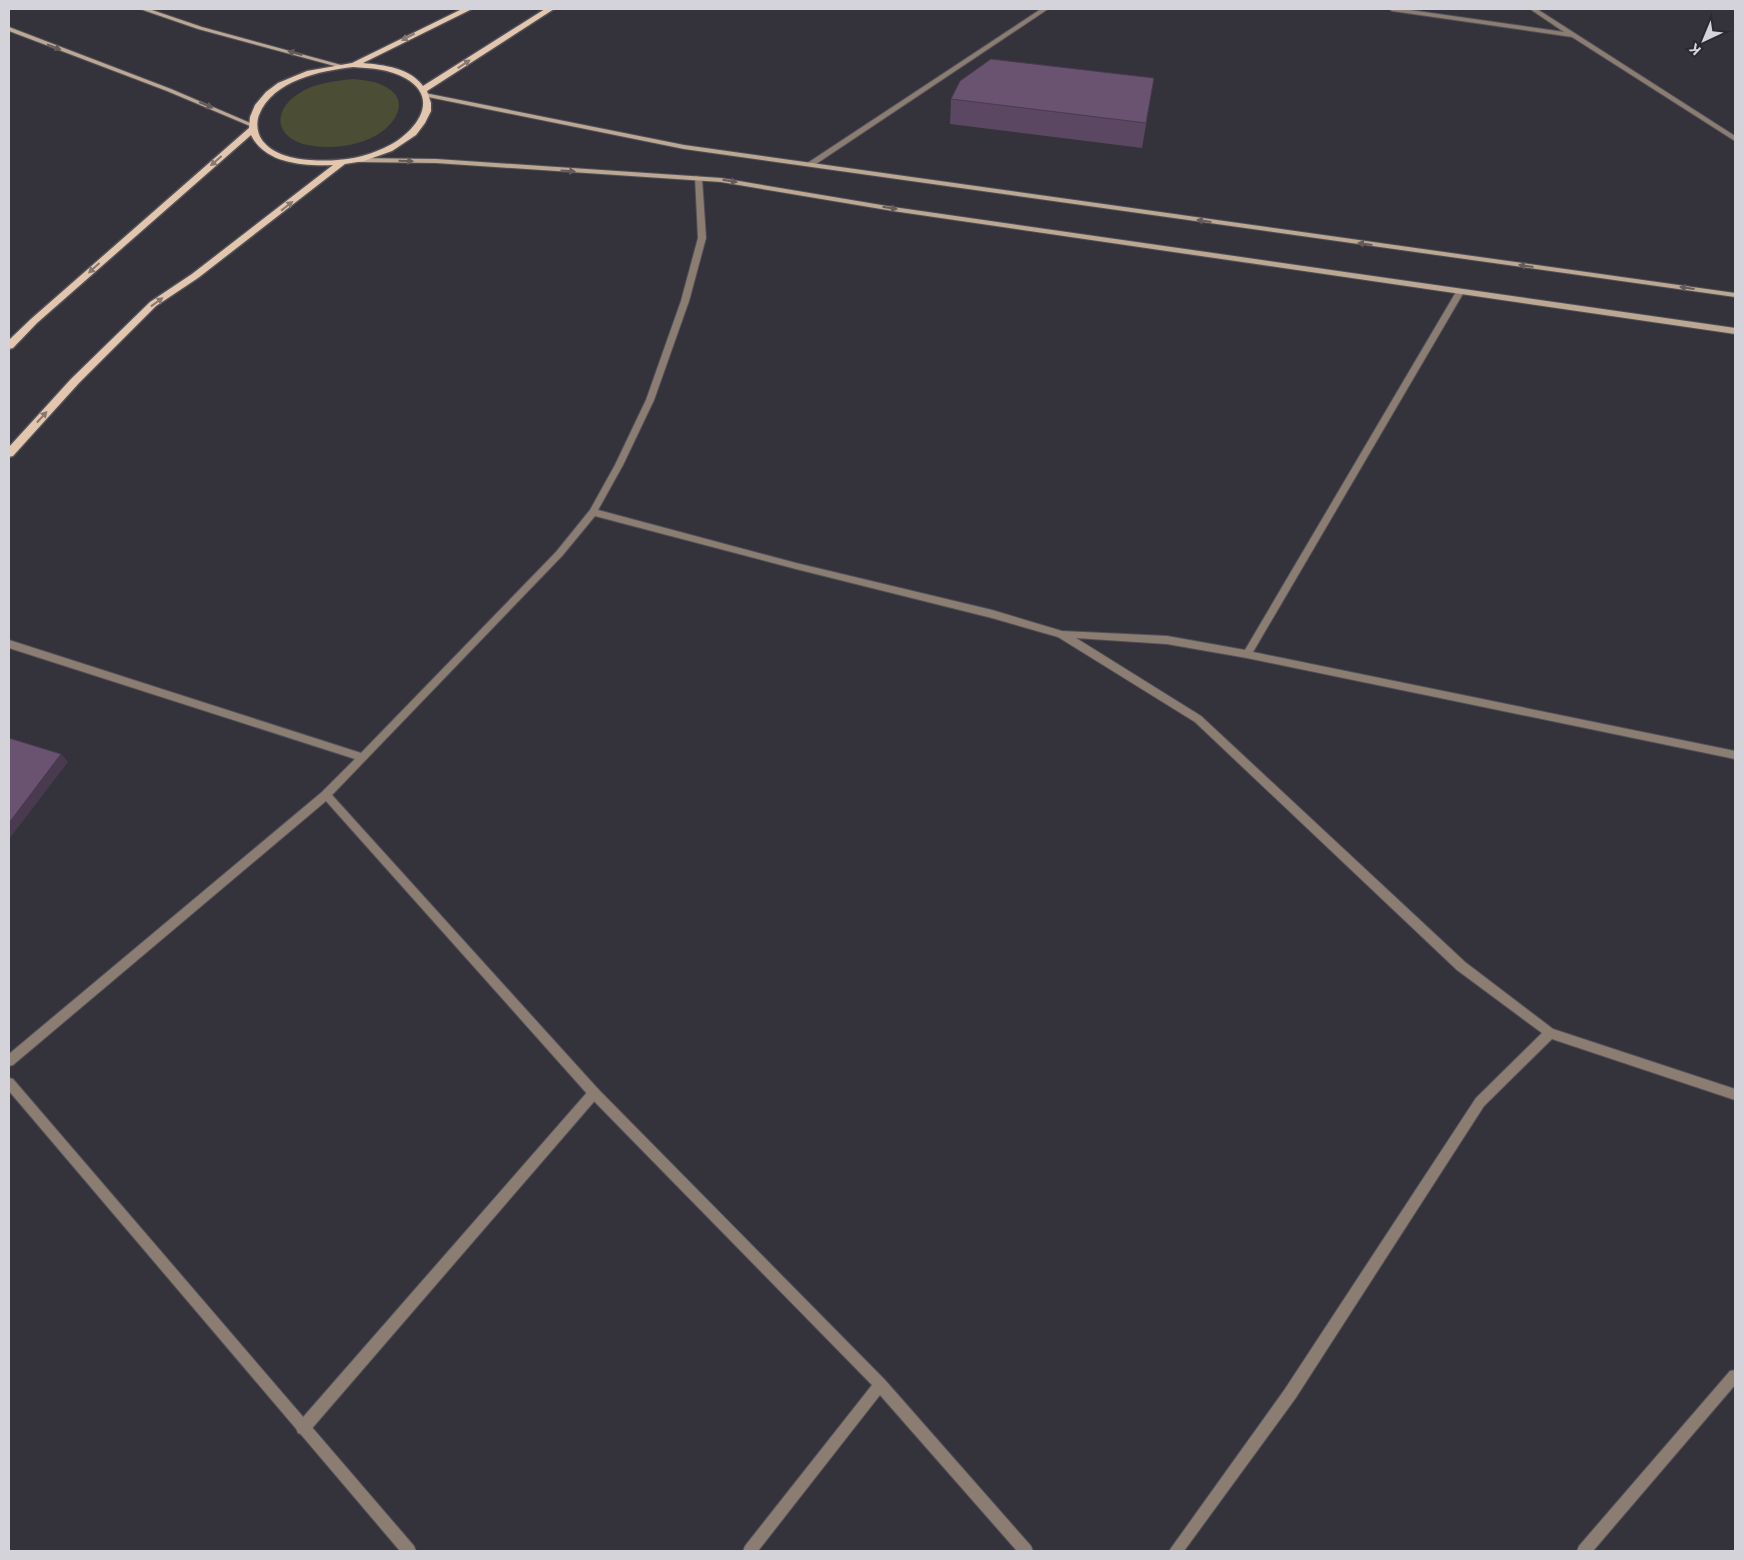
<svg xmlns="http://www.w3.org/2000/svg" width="1744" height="1560" font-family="'IBM Plex Sans',sans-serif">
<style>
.green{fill:#4b4d35}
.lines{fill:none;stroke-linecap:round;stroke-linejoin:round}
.service-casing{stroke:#515058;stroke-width:2}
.minor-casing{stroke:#515058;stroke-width:2}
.secondary-casing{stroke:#515058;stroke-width:2}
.primary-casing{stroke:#515058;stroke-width:3}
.service{fill:#8b7d71;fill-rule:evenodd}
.minor{fill:#8b7d71;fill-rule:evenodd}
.secondary{fill:#bca793;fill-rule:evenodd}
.primary{fill:#e2c6ad;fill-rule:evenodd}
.wall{fill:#5b4761}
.shaded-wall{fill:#4a3a4f}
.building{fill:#6a5371;stroke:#4a3a4f}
.oneway{fill:#867870}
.oneway2{fill:#645b59}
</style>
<rect width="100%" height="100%" fill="#34333c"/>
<path class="green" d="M 353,79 C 364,80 376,81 386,87 C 412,101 394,126 375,136 C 354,147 330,149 307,145 C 276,138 271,112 298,94 C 314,83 334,81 353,79 Z"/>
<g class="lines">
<g class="service-casing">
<polygon id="service" points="594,1087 598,1089 600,1093 598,1097 308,1433 303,1435 298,1433 296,1428 298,1423 590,1089"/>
</g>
<g class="minor-casing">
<g id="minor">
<polygon points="1041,9 1048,9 813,166 806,164"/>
<polygon points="1389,9 1403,9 1564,32 1530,9 1537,9 1735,136 1735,141 1572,37 1392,11"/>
<polygon points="695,176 702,178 706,238 689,301 654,400 623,465 598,510 796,563 992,610 1062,631 1167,636 1245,650 1456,292 1460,290 1464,292 1253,652 1735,751 1735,759 1247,658 1167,644 1076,638 1201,716 1465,962 1553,1029 1735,1089 1735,1100 1552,1039 1484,1106 1295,1399 1184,1551 1169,1551 1285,1389 1476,1098 1542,1033 1457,970 1195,722 1058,637 992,618 796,569 595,516 562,556 332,795 598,1089 885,1380 1031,1546 1033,1551 1017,1551 880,1395 758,1551 743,1551 745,1546 872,1385 590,1097 326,801 13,1065 9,1066 9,1054 322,792 355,759 9,648 9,640 361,753 556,552 590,510 615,465 646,400 681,301 698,238"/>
<polygon points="9,1078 13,1079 414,1546 416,1551 400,1551 9,1091"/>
<polygon points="1735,1370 1735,1385 1593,1551 1577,1551 1579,1546 1730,1371"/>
</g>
</g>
<g class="secondary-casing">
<g id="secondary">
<polygon points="140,9 149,9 202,27 345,66 342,68 198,29"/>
<polygon points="9,27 171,89 255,125 250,126 167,91 9,31"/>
<polygon points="425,93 684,145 1735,293 1735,297 684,149 423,96 423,94"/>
<polygon points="354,158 436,159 721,178 893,207 1735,328 1735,334 893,211 721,182 436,163 357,162 353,160"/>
</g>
</g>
<g class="primary-casing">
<path id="primary" d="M 462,9 L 472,9 L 363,63 C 384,65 410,68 423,86 L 545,9 L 554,9 L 427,91 L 431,103 L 431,111 L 425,123 L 416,135 L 392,151 L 364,161 L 345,164 L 198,278 L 156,306 L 79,383 L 13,456 L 9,457 L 9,447 L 71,379 L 150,302 L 192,274 L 333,165 C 304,166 265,164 251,135 L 37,323 L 13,348 L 9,349 L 9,340 L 31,319 L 249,128 L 250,117 L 255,105 L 266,92 L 278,83 L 307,71 L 352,63 ZM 353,67 C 370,68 389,69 405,78 C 444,100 412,136 384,148 C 361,159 335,162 310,160 C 293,159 272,154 262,140 C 257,133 256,123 259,115 C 273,80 320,71 353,67 Z"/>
</g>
<use href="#service" class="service"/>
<use href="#minor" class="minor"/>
<use href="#secondary" class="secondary"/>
<use href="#primary" class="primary"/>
</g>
<polygon class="wall" points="1154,78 1142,148 950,124 951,99"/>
<polygon class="shaded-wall" points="61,754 68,762 9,839 9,823"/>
<g class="building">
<polygon points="991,59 1154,78 1146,123 951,99 960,81"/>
<polygon points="9,738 61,754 9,823"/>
</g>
<defs><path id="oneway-solid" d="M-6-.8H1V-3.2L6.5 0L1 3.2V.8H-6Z" transform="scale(1.25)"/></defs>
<g class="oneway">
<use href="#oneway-solid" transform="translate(408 37) rotate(153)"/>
<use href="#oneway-solid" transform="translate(464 64) rotate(-33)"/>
<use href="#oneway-solid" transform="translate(216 161) rotate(139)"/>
<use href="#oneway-solid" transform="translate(287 206) rotate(-38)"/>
<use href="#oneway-solid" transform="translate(94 268) rotate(138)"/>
<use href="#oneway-solid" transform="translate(157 302) rotate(-36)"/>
<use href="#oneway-solid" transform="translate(42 417) rotate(-47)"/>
</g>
<g class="oneway2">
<use href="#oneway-solid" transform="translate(54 47) rotate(21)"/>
<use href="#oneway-solid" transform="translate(295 53) rotate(-165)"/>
<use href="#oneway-solid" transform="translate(206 105) rotate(23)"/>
<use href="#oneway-solid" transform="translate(406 161) rotate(1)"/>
<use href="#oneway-solid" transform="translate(568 171) rotate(4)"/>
<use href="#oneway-solid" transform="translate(730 181) rotate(9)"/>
<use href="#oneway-solid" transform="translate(890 208) rotate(9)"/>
<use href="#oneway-solid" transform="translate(1204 221) rotate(-172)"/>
<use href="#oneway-solid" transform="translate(1365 244) rotate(-172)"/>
<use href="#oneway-solid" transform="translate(1526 266) rotate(-172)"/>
<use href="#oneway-solid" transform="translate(1687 288) rotate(-172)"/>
</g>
<rect width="1744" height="1560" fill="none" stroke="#d4d3d9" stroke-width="20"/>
<g transform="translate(1704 40) rotate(224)" stroke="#2a2932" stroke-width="4" paint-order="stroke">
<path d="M0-4L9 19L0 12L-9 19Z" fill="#d4d3d9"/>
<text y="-8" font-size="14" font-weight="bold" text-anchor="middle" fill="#d4d3d9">K</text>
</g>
</svg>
